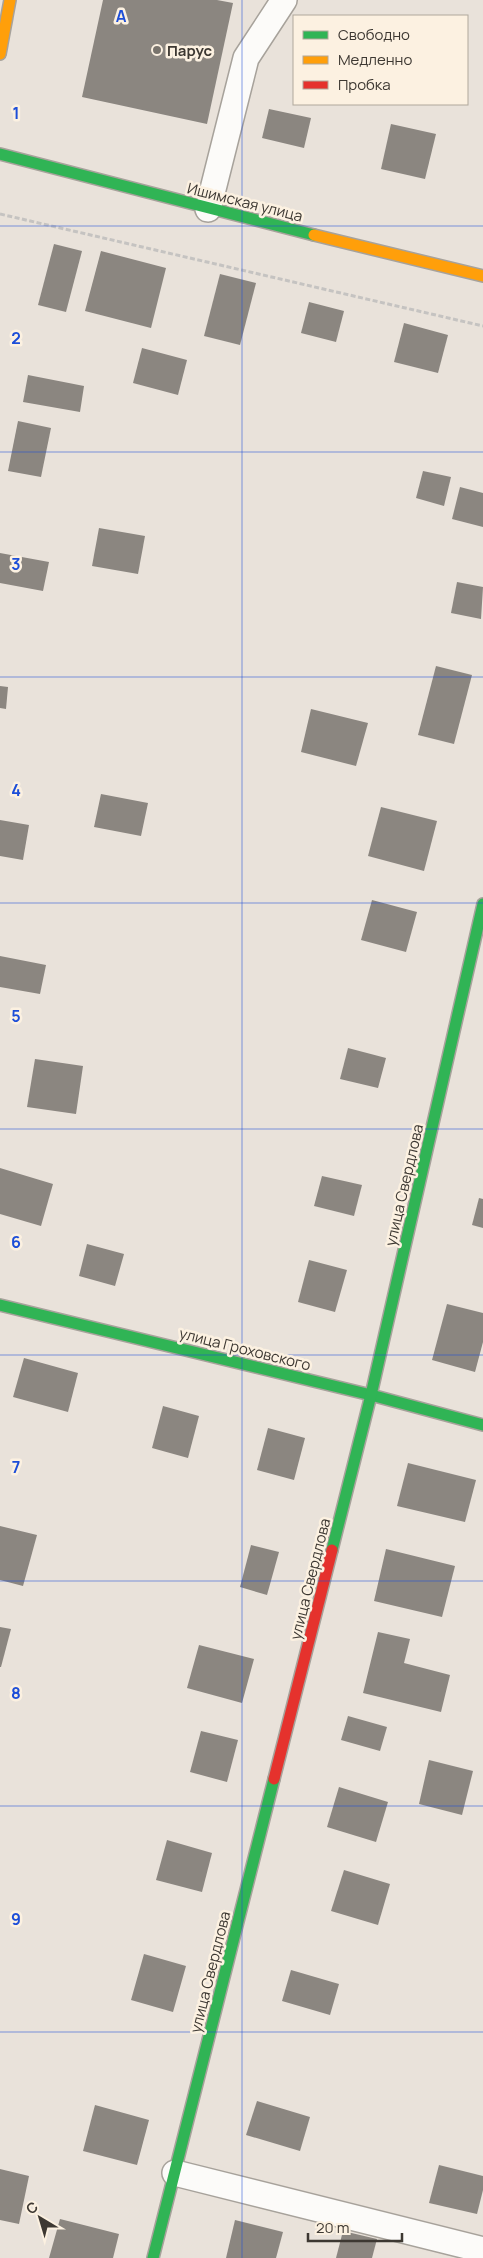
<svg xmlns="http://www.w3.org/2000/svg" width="483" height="2258" font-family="Manrope,sans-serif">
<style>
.building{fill:#8b8680}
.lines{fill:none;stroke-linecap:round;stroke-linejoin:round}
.street-casing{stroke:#a7a29b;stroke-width:28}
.fast-casing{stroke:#a7a29b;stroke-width:14}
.slow-casing{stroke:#a7a29b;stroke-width:14}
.jam-casing{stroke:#a7a29b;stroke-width:14}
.path{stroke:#c5c3c1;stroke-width:3;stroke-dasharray:5 2.5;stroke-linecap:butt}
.street{stroke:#fcfbf9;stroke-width:25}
.fast{stroke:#30b455;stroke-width:11}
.slow{stroke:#ff9f0a;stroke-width:11}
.jam{stroke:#e5322d;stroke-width:11}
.grid{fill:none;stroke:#1d4ed8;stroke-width:1;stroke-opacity:0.55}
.poi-dot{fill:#79746d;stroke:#fcf1e1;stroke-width:2}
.labels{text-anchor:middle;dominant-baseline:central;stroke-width:5;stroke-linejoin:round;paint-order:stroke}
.poi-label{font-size:15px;font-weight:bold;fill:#3d3832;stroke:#fcf1e1;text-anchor:start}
.street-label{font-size:15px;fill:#3d3832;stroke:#fcf1e1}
.grid-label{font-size:16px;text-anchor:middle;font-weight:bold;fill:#1d4ed8;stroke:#fcf1e1;stroke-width:5;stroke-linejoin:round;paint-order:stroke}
</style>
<rect width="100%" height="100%" fill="#e9e2da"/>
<g class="building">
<polygon points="103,0 217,0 233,3 207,124 82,97"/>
<polygon points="269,109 311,118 304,148 262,138"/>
<polygon points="391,124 436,134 425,179 381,169"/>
<polygon points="54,244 82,251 66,312 38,305"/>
<polygon points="101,251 166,268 151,328 85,311"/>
<polygon points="220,274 256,283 240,345 204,336"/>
<polygon points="309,302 344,311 336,342 301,333"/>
<polygon points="404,323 448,335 438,373 394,362"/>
<polygon points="142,348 187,360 178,395 133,383"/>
<polygon points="28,375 84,386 80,412 23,402"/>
<polygon points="18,421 51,428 41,477 8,471"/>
<polygon points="423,471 451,477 444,506 416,498"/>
<polygon points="460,487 483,493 483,527 452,519"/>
<polygon points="99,528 145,536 138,574 92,566"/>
<polygon points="0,553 49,562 43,591 0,583"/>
<polygon points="457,582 483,587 481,619 451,613"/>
<polygon points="436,666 472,675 454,744 418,735"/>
<polygon points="0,686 8,687 6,709 0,708"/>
<polygon points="311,709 368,723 356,766 301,752"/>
<polygon points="101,794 148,803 141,836 94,827"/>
<polygon points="381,807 437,821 424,871 368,856"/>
<polygon points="0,820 29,825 23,860 0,856"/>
<polygon points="372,900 417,912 406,952 361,940"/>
<polygon points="0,956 46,965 40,994 0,987"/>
<polygon points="348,1048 386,1058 378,1088 340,1079"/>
<polygon points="35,1059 83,1066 76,1114 27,1107"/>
<polygon points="0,1168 53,1184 41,1226 0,1214"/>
<polygon points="322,1176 362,1185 354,1216 314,1206"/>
<polygon points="479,1198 483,1199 483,1228 472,1225"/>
<polygon points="87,1244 124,1254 115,1286 79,1276"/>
<polygon points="309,1260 347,1270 335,1312 298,1302"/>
<polygon points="447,1304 483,1313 483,1342 475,1372 432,1360"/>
<polygon points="24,1358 78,1373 68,1412 13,1397"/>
<polygon points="163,1406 199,1416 188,1458 152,1448"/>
<polygon points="268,1428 305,1438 294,1480 257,1470"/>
<polygon points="408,1463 476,1480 465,1522 397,1506"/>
<polygon points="0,1526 37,1535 23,1586 0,1580"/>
<polygon points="251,1545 279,1552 267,1595 240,1587"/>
<polygon points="386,1549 455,1566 442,1617 374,1601"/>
<polygon points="0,1627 11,1629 1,1667 0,1667"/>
<polygon points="378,1632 410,1639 404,1663 450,1675 441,1712 363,1693"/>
<polygon points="199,1645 254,1659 242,1703 187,1688"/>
<polygon points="348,1716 387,1727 380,1751 341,1740"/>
<polygon points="201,1731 238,1740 227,1782 190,1772"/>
<polygon points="429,1760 473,1771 462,1815 419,1804"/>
<polygon points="339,1787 388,1802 376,1842 327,1827"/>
<polygon points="167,1840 212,1853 202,1892 156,1880"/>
<polygon points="344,1870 390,1884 378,1925 331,1911"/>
<polygon points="144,1954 186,1966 173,2012 131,2000"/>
<polygon points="291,1970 339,1984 330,2015 282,2001"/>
<polygon points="257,2101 310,2117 300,2151 246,2135"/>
<polygon points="95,2105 149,2120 137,2165 83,2151"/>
<polygon points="439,2165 483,2176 483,2190 477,2214 429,2203"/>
<polygon points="0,2169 29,2176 19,2224 0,2220"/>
<polygon points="60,2219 119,2234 113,2258 49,2258"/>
<polygon points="235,2220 283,2232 276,2258 226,2258"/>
<polygon points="343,2231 377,2239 372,2258 336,2258"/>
</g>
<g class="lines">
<g class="street-casing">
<g id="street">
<polyline points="208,209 246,58 284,0"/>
<polyline points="175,2173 483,2250"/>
</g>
</g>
<g class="fast-casing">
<g id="fast">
<polyline points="0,154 314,235"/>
<polyline points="0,1305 371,1395 483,1425"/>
<polyline points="332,1550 371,1395 483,904"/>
<polyline points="153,2258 274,1779"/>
</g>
</g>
<g class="slow-casing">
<g id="slow">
<polyline points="0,54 10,0"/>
<polyline points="314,235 483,276"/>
</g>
</g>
<g class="jam-casing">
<polyline id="jam" points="274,1779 332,1550"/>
</g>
<polyline class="path" points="0,214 483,326"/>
<use href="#street" class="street"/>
<use href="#fast" class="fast"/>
<use href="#slow" class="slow"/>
<use href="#jam" class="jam"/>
</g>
<path class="grid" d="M 242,0 L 242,2258M 0,226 L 483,226M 0,452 L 483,452M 0,677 L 483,677M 0,903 L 483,903M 0,1129 L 483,1129M 0,1355 L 483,1355M 0,1581 L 483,1581M 0,1806 L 483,1806M 0,2032 L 483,2032"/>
<circle class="poi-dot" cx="157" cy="50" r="5"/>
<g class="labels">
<g class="poi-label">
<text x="167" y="50">Парус</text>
</g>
<g class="street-label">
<text transform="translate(245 202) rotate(14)">Ишимская улица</text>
<text transform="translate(404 1185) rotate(-77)">улица Свердлова</text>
<text transform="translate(245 1349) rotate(14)">улица Гроховского</text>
<text transform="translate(310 1579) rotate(-76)">улица Свердлова</text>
<text transform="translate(210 1972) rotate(-76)">улица Свердлова</text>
</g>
</g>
<g class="grid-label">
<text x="121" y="22">A</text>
<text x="16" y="119">1</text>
<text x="16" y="344">2</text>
<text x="16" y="570">3</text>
<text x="16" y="796">4</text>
<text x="16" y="1022">5</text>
<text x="16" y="1248">6</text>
<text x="16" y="1473">7</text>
<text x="16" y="1699">8</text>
<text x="16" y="1925">9</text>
</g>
<rect x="293" y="15" width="175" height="90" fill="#fcf1e1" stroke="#b0a79b"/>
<rect x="303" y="31" width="25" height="8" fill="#30b455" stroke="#b0a79b"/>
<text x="338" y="40" font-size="15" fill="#3d3832">Свободно</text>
<rect x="303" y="56" width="25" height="8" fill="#ff9f0a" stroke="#b0a79b"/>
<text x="338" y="65" font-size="15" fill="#3d3832">Медленно</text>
<rect x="303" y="81" width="25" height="8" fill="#e5322d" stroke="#b0a79b"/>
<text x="338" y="90" font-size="15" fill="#3d3832">Пробка</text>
<g transform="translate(40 2218) rotate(322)" stroke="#fcf1e1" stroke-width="4" paint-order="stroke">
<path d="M0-4L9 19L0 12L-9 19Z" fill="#3d3832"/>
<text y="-8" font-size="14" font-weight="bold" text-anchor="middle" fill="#3d3832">С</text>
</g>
<path d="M308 2233v8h94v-8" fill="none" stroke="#3d3832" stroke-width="2.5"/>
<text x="316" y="2233" font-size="15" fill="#3d3832" stroke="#fcf1e1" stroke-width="4" paint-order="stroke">20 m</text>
</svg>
